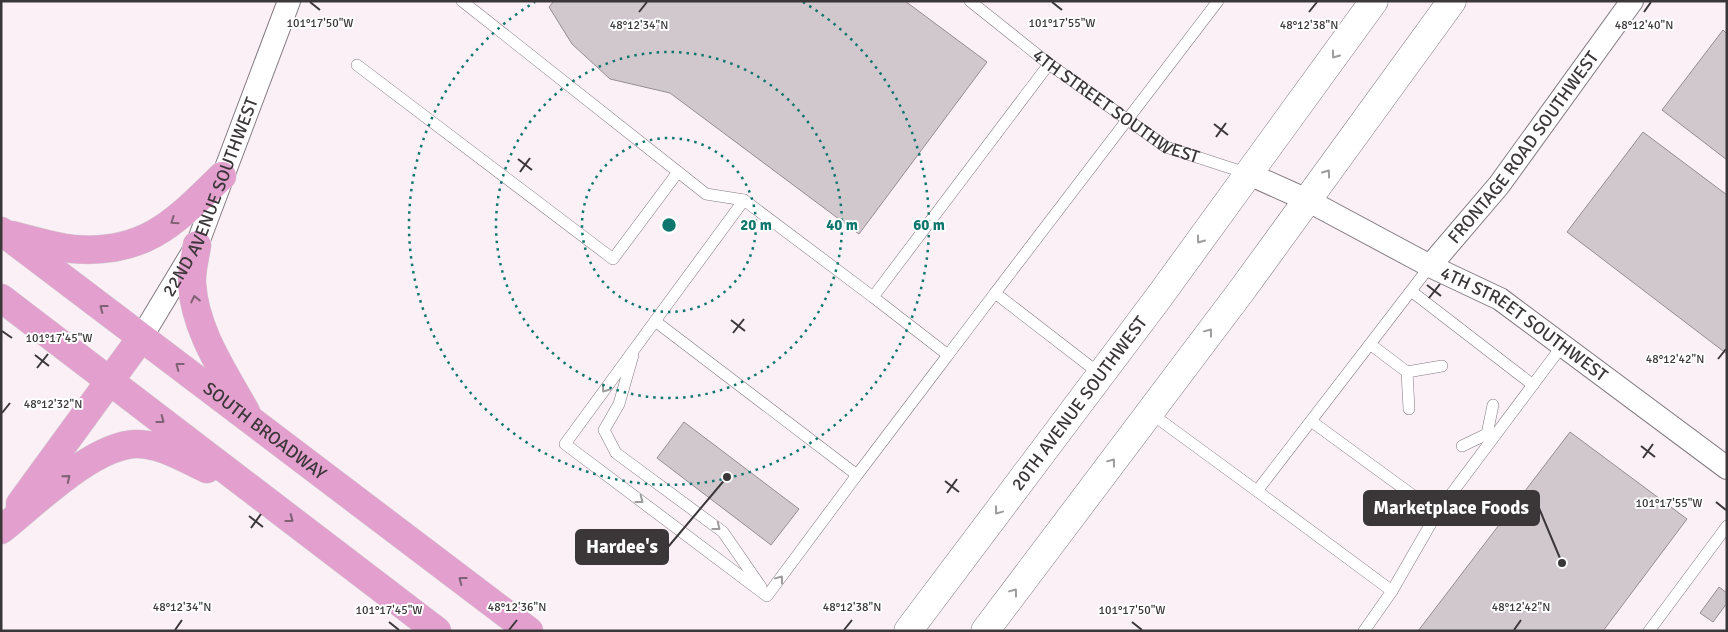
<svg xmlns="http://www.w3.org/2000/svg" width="1728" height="632" font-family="Signika,sans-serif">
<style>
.building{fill:#d1c8ce;stroke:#968d92}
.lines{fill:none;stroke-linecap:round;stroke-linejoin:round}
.lane-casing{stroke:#837a80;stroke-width:12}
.street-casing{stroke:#837a80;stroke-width:24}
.secondary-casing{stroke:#837a80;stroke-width:29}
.highway-casing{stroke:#d0cfcf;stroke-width:29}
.lane{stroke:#fff;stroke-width:11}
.street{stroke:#fff;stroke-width:22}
.secondary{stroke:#fff;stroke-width:28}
.highway{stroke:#e39fce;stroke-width:28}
.oneway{stroke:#9d9b9c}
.oneway2{stroke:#7e6175}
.ticks{fill:none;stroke:#3b3739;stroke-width:2}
.ring{fill:none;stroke:#0f766e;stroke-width:2.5;stroke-dasharray:2.5 5}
.labels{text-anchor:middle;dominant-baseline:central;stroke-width:4;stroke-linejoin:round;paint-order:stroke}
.street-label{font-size:18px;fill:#3b3739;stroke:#fff}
.ticks-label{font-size:12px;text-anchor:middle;fill:#3b3739;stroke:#fff;stroke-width:4;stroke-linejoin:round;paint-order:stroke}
.centre{fill:#0f766e;stroke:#fff;stroke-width:2.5}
.ring-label{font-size:15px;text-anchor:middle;font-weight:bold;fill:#0f766e;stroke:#fff;stroke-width:4;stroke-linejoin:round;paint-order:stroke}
.leader{fill:none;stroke:#3b3739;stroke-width:2}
.callout-dot{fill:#3b3739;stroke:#fff;stroke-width:2}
.callout{fill:#3b3739;stroke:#3b3739;stroke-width:2}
.callout-label{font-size:19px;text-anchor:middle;font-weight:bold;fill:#fff}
</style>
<rect width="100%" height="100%" fill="#faf0f6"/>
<g class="building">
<polygon points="554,1 905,1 987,62 859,234 670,93 610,79 572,44 549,7"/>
<polygon points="1723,30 1727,34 1727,160 1662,110"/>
<polygon points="1643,132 1727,195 1727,354 1567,232"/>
<polygon points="684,422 799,509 771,545 657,458"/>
<polygon points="1570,432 1687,519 1603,631 1418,631"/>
<polygon points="1719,587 1727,593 1727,603 1713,622 1700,613"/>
</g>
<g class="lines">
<g class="lane-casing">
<g id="lane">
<polyline points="462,1 706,194 744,200"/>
<path id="s1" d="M 970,1 L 1049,64 L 1166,147 L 1249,174"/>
<polyline points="357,65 613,259 678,172"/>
<polyline points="1411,291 1533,385"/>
<polyline points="995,293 948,355 873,297 1049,64"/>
<polyline points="873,297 744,200 655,321 857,475 948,355"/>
<polyline points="655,321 565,444 767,596 857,475"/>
<polyline points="1370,344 1407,372 1409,409"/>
<polyline points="633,355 619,404 604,430 616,453 723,532 761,587"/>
<polyline points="1407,372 1442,366"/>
<polyline points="1100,374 995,293 1218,1"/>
<polyline points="1149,412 1257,491"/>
<polyline points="1311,421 1437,513"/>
<polyline points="1462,446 1487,434 1493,405"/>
<polyline points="1392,591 1257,491 1430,266"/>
<polyline points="1364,631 1392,591 1437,513 1562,346"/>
<polyline points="1649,631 1727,526"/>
</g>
</g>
<g class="street-casing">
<g id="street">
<path id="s2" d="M 1249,174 L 1307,200 L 1430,266 L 1500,299 L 1727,468"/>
<path id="s3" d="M 1430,266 L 1499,185 L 1632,1"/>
<path id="s4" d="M 141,338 L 197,245 L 289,1"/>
</g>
</g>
<g class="secondary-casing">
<g id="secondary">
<path id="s5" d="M 908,631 L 1159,297 L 1374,1"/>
<polyline points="985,631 1242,290 1452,1"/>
</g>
</g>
<g class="highway-casing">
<g id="highway">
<path id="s6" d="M 1,231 L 529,631"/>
<path d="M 12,235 C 32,240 53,247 73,249 C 145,255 175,222 222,176"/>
<path d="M 197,245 C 195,258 191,272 192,284 C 195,331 224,372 246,412"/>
<polyline points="1,298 437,631"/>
<polyline points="20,504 141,338"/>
<path d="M 1,530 C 35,503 92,446 135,444 C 160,443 185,459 207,469"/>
</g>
</g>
<use href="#lane" class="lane"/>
<use href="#street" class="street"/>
<use href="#secondary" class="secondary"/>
<use href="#highway" class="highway"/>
</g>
<defs><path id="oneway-chevron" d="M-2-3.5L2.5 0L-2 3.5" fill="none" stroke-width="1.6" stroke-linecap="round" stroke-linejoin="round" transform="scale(1.25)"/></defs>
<g class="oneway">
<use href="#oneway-chevron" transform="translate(1335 55) rotate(126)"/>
<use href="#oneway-chevron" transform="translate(1327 173) rotate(-54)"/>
<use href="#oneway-chevron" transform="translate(1200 240) rotate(126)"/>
<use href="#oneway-chevron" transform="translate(1209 332) rotate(-53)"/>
<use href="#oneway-chevron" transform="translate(605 389) rotate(126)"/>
<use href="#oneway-chevron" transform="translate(1112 462) rotate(-53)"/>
<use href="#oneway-chevron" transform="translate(640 500) rotate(37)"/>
<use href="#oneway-chevron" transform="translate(998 511) rotate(127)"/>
<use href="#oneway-chevron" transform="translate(717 527) rotate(38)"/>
<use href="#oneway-chevron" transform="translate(780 579) rotate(-53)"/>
<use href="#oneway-chevron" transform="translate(1014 592) rotate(-53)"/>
</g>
<g class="oneway2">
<use href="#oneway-chevron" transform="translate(174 221) rotate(145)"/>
<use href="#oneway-chevron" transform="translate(195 299) rotate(-102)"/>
<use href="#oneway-chevron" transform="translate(103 308) rotate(-143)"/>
<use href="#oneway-chevron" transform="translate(179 366) rotate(-143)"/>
<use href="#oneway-chevron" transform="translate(161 420) rotate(37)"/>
<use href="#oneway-chevron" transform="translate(67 478) rotate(-39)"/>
<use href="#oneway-chevron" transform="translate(290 519) rotate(37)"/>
<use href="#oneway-chevron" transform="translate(462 580) rotate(-143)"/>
</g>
<path class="ticks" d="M 310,2 L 320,10M 1052,2 L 1062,10M 639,12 L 647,2M 1309,12 L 1317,2M 1644,12 L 1651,2M 1214,124 L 1228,135M 1216,137 L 1226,123M 518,159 L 532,170M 520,172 L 530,158M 1427,285 L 1441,296M 1429,298 L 1440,284M 731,320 L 745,331M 2,331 L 12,338M 733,333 L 744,319M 35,355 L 49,366M 1718,359 L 1726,349M 37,368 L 48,354M 2,413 L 10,403M 1641,446 L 1655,457M 1643,458 L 1653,444M 945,481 L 959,492M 947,493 L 957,479M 1716,502 L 1726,510M 249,516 L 263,527M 251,528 L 261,514M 389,622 L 399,630M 1132,622 L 1142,630M 175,630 L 182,620M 509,630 L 517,620M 844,630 L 852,620M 1514,630 L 1521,620"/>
<g class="ring">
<circle cx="669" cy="225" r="87"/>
<circle cx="669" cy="225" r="173"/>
<path d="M803 2A260 260 0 1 1 535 2"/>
</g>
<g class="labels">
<g class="street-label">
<text stroke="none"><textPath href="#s1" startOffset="181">4TH STREET SOUTHWEST</textPath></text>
<text stroke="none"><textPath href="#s3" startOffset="151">FRONTAGE ROAD SOUTHWEST</textPath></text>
<text stroke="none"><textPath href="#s4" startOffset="158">22ND AVENUE SOUTHWEST</textPath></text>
<text stroke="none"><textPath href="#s2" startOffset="314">4TH STREET SOUTHWEST</textPath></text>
<text stroke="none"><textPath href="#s5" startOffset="285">20TH AVENUE SOUTHWEST</textPath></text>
<text stroke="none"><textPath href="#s6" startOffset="331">SOUTH BROADWAY</textPath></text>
</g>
</g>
<g class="ticks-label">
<text x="320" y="27">101°17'50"W</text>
<text x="1062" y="27">101°17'55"W</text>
<text x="639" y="29">48°12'34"N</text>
<text x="1309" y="29">48°12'38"N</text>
<text x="1644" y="29">48°12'40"N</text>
<text x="59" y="342">101°17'45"W</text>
<text x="1675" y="363">48°12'42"N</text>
<text x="53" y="408">48°12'32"N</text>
<text x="1669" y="507">101°17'55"W</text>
<text x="182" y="611">48°12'34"N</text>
<text x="517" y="611">48°12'36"N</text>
<text x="852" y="611">48°12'38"N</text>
<text x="1521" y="611">48°12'42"N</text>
<text x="389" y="614">101°17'45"W</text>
<text x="1132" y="614">101°17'50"W</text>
</g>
<circle cx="669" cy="225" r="8" class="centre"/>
<g class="ring-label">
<text x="756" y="230">20 m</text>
<text x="842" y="230">40 m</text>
<text x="929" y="230">60 m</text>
</g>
<path class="leader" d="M1562 563L1539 508M727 477L668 547"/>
<g class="callout-dot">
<circle cx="1562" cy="563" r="5"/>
<circle cx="727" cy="477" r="5"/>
</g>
<g class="callout">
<rect x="1364" y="491" width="175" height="34" rx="5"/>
<rect x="576" y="530" width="92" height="34" rx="5"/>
</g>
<g class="callout-label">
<text x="1451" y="514">Marketplace Foods</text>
<text x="622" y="553">Hardee's</text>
</g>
<rect width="1728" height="632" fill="none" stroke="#3b3739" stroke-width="5"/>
</svg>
